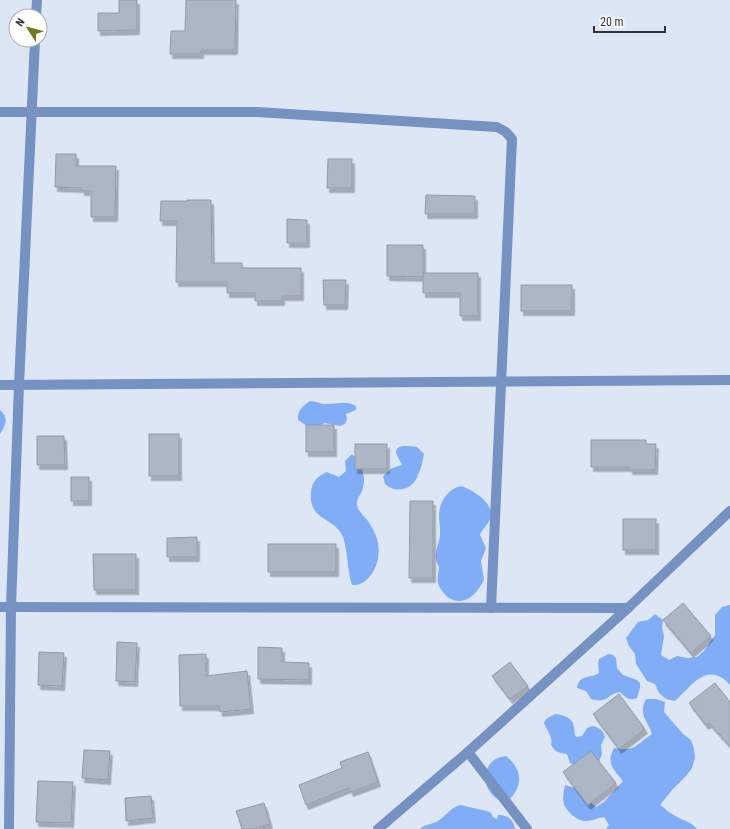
<svg xmlns="http://www.w3.org/2000/svg" width="730" height="829" font-family="'Roboto Condensed',sans-serif">
<style>
.forest{fill:#81adf7}
.building{fill:#adb6c5;stroke:#929aa8;filter:url(#shadow)}
.lines{fill:none;stroke-linecap:round;stroke-linejoin:round}
.minor{stroke:#7592c2;stroke-width:10}
</style>
<defs>
<filter id="shadow"><feDropShadow dx="2.5" dy="4.5" stdDeviation="0" flood-color="#0004"/></filter>
</defs>
<rect width="100%" height="100%" fill="#dde6f5"/>
<g class="forest">
<path d="M 310,401 C 316,401 322,405 328,404 C 340,404 345,400 356,406 L 356,410 L 346,414 L 347,419 L 345,424 L 340,426 L 325,423 L 317,426 L 307,426 L 298,420 C 297,410 303,406 310,401 Z"/>
<path d="M 0,410 C 9,418 6,425 0,434 Z"/>
<path d="M 409,446 L 417,447 L 424,454 C 423,460 421,469 418,475 C 413,490 396,494 385,484 L 383,476 L 392,468 L 402,465 L 396,453 C 396,445 404,446 409,446 Z"/>
<path d="M 352,454 C 362,464 367,477 362,491 C 359,497 355,501 358,508 C 361,515 368,519 371,526 C 374,531 377,537 378,543 C 381,557 375,576 362,583 C 359,585 355,585 352,585 C 347,570 348,551 343,537 C 335,517 308,521 311,492 C 312,481 318,476 327,472 L 339,477 L 346,471 L 345,461 Z"/>
<path d="M 461,486 C 472,489 497,505 490,519 C 488,525 482,529 480,535 L 486,548 L 481,561 L 484,580 C 477,594 465,607 449,598 C 445,595 441,590 439,586 C 436,579 439,573 439,567 C 431,553 440,546 440,533 C 440,527 439,520 439,514 C 440,501 448,489 461,486 Z"/>
<path d="M 730,605 L 730,685 C 707,660 692,686 675,701 L 666,699 L 659,693 L 655,684 L 647,681 L 636,664 L 635,654 L 629,646 L 626,638 L 638,622 L 648,620 L 655,614 L 663,620 L 662,627 L 664,636 L 661,655 L 669,660 L 677,656 L 687,658 L 697,657 L 704,651 L 715,635 L 715,615 L 722,607 Z"/>
<path d="M 608,654 L 613,655 L 616,658 L 617,668 L 623,675 L 637,680 L 640,683 L 640,688 L 637,698 C 629,701 626,698 620,692 C 607,694 608,704 591,699 L 586,691 L 577,688 C 579,674 590,679 599,673 L 598,663 L 599,659 Z"/>
<path d="M 646,699 L 656,699 L 665,702 L 664,712 L 683,734 L 691,740 L 694,749 L 695,758 L 692,768 L 686,776 L 672,790 L 660,805 C 665,808 669,813 674,815 C 683,821 689,820 697,829 L 606,829 L 609,825 L 604,817 C 598,818 591,821 586,821 C 578,822 566,811 564,804 C 562,798 564,791 565,785 L 575,788 L 596,807 L 604,802 L 623,781 C 613,769 606,763 614,748 C 636,752 635,745 652,734 C 647,719 638,715 646,699 Z"/>
<path d="M 555,714 C 563,715 573,717 574,727 C 575,732 574,733 576,737 L 582,736 L 587,728 L 592,726 C 599,727 603,730 605,737 L 601,745 L 602,754 L 599,762 L 574,765 L 570,763 L 567,754 C 559,753 555,752 551,745 C 553,737 547,731 544,723 L 546,719 Z"/>
<path d="M 506,756 C 522,769 524,785 509,800 L 499,800 C 484,792 480,771 494,760 C 498,757 502,757 506,756 Z"/>
<path d="M 460,805 L 487,811 L 491,813 L 493,817 L 497,819 L 498,815 C 508,815 513,819 515,829 L 420,829 C 426,823 432,825 438,821 C 446,816 450,808 460,805 Z"/>
</g>
<g class="building">
<polygon points="119,0 137,0 137,30 98,31 98,13 119,13"/>
<polygon points="186,0 236,0 235,50 201,50 201,54 170,54 171,31 185,31"/>
<polygon points="56,154 76,154 76,166 116,166 115,217 91,217 91,191 82,191 82,188 55,187"/>
<polygon points="328,159 352,159 352,188 327,188"/>
<polygon points="426,195 475,196 475,214 425,214"/>
<polygon points="187,200 211,200 212,263 242,263 242,268 301,268 301,296 282,296 282,301 255,301 255,293 227,293 227,282 176,282 177,221 160,221 161,201 187,201"/>
<polygon points="287,219 307,220 307,243 287,243"/>
<polygon points="387,245 423,245 423,277 387,276"/>
<polygon points="423,273 478,273 478,316 460,316 460,293 423,293"/>
<polygon points="323,280 346,280 345,305 324,305"/>
<rect x="521" y="285" width="51" height="26"/>
<rect x="306" y="425" width="28" height="27"/>
<rect x="149" y="434" width="30" height="42"/>
<polygon points="37,436 64,436 65,465 37,465"/>
<polygon points="591,440 646,440 646,444 656,444 655,470 630,470 630,467 591,467"/>
<rect x="355" y="444" width="32" height="25"/>
<rect x="71" y="477" width="18" height="24"/>
<polygon points="410,501 433,501 433,578 409,578"/>
<rect x="623" y="519" width="33" height="31"/>
<polygon points="197,537 197,557 167,557 167,538"/>
<rect x="268" y="544" width="68" height="28"/>
<polygon points="93,554 136,554 136,590 94,590"/>
<polygon points="683,603 711,636 691,653 663,620"/>
<polygon points="117,642 137,643 135,682 116,681"/>
<polygon points="258,647 282,648 282,662 309,663 309,680 258,679"/>
<polygon points="39,652 64,653 62,686 38,685"/>
<polygon points="206,654 206,676 247,671 251,709 220,712 219,706 180,706 179,655"/>
<polygon points="510,662 528,686 510,699 492,676"/>
<polygon points="715,683 730,702 730,746 709,723 706,725 689,703"/>
<polygon points="619,694 645,729 619,749 593,714"/>
<polygon points="84,750 110,751 108,780 82,778"/>
<polygon points="591,751 616,783 588,805 563,772"/>
<polygon points="368,752 378,782 351,792 349,788 306,805 299,785 342,768 340,762"/>
<polygon points="38,781 73,782 71,823 36,822"/>
<polygon points="151,796 153,818 126,821 125,798"/>
<polygon points="264,803 270,824 254,829 242,829 236,811"/>
</g>
<g class="lines">
<g class="minor">
<polyline points="36,16 37,0"/>
<polyline points="0,112 257,112 497,127 506,132 512,139 491,608"/>
<polyline points="0,385 730,380"/>
<polyline points="0,607 628,608"/>
<polyline points="468,752 527,829"/>
<polyline points="9,829 11,607 19,385 35,40"/>
<polyline points="378,829 468,752 628,608 730,511"/>
</g>
</g>
<g transform="translate(28 28) rotate(306)"><circle r="19" fill="#ffffff" stroke="#adaeb0"/>
<path d="M0-3L7 15L0 10L-7 15Z" fill="#76781f"/>
<text y="-6" font-size="11" font-weight="bold" text-anchor="middle" fill="#31343a">N</text>
</g>
<path d="M594 26v6h71v-6" fill="none" stroke="#31343a" stroke-width="2"/>
<text x="600" y="26" font-size="12" fill="#31343a" stroke="#ffffff" stroke-width="3" paint-order="stroke">20 m</text>
</svg>
